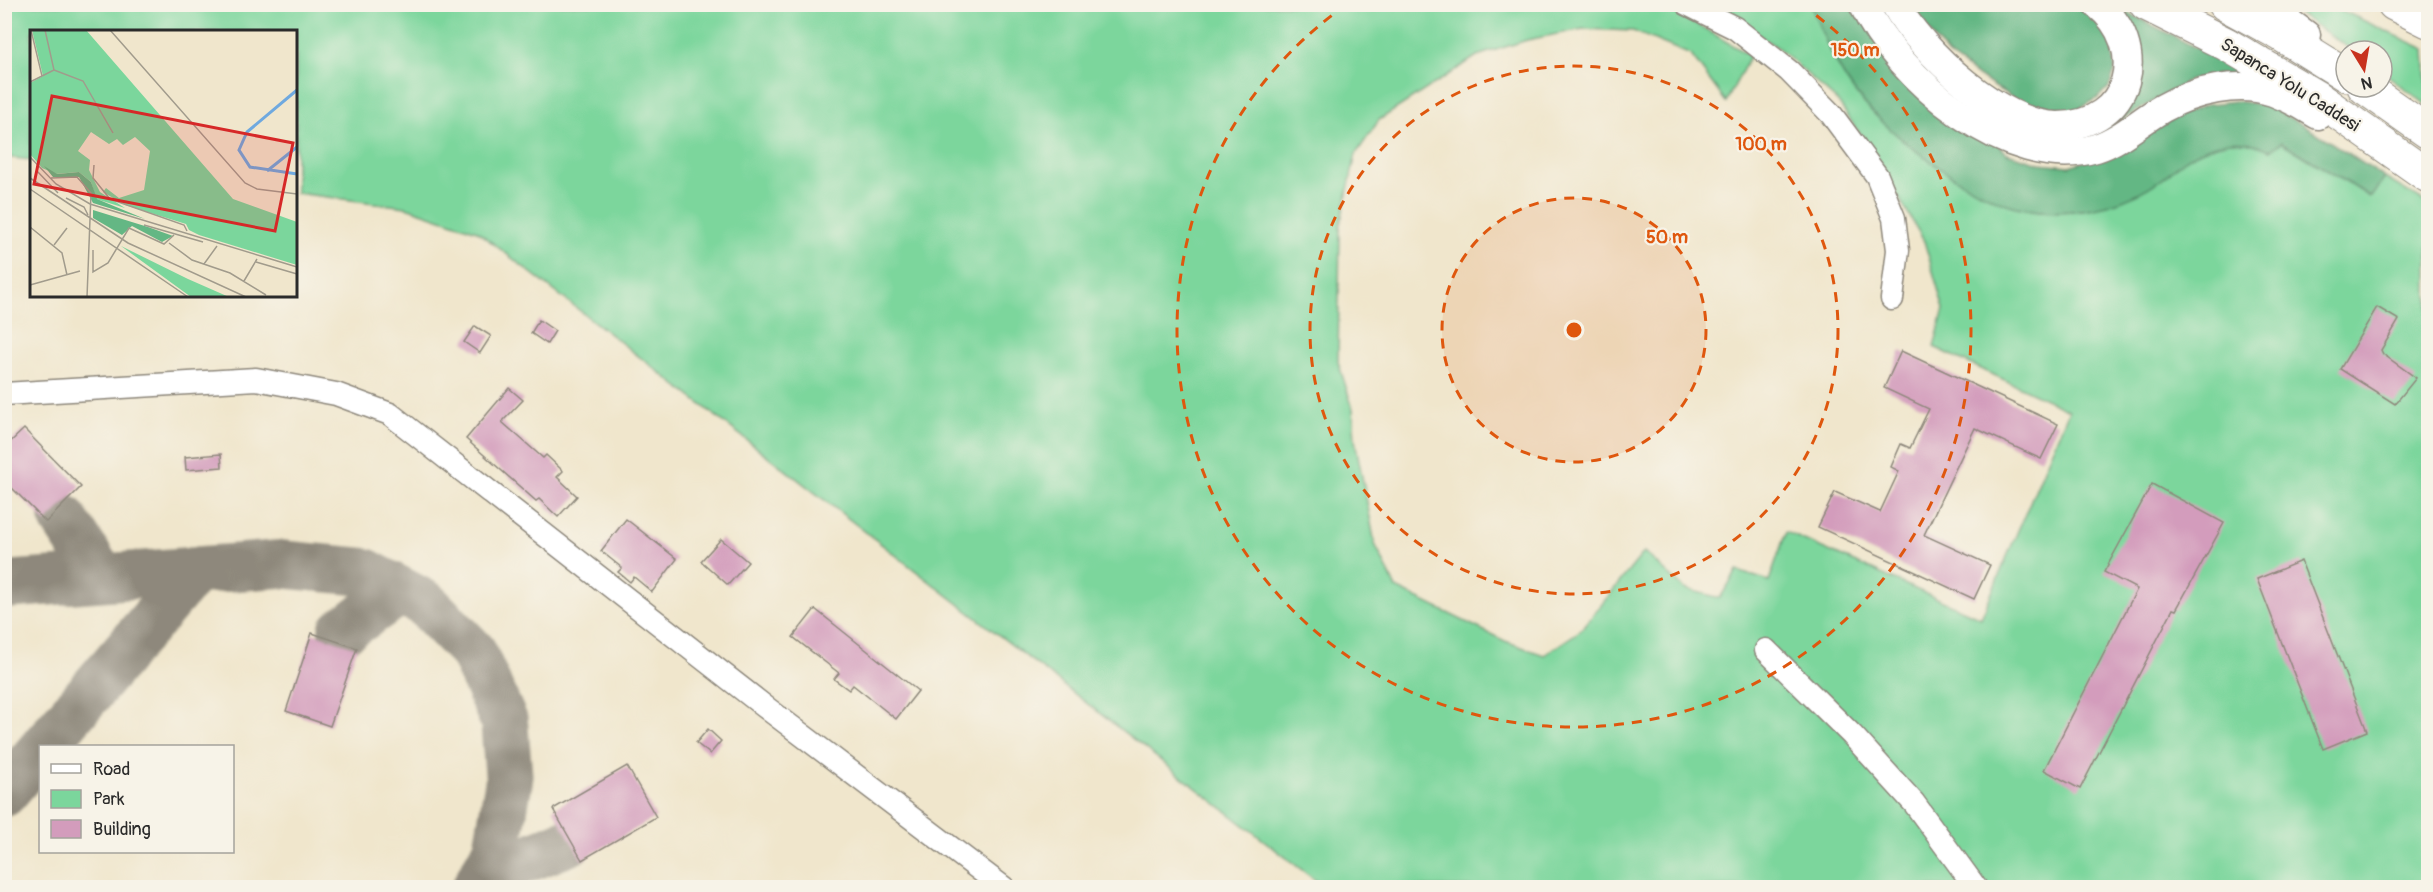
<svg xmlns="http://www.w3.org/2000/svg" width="2433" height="892" font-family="Pangolin,sans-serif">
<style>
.green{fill:#7bd69c;stroke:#538064;stroke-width:1.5}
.forest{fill:#64b784;stroke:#487158;stroke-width:1.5}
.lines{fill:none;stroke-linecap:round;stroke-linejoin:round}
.taxiway{stroke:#8e887c;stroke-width:48}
.building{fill:#d39cbc}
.minor-casing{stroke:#8e887c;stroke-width:25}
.major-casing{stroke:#8e887c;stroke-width:31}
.highway-casing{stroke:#8e887c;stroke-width:35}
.minor{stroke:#fff;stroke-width:22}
.major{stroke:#fff;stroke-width:28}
.highway{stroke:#fff;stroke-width:33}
.ring{fill:none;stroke:#df570e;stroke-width:3;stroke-dasharray:10 8}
.labels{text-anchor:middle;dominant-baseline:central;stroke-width:4.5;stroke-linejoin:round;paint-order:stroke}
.street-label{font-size:18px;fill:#2b2b2b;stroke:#f7f3e8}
.inset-river{fill:none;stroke:#6fa9df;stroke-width:3}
.inset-road{fill:none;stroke:#a19b8c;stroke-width:1.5}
.view{fill:#d62828;fill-opacity:0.15;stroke:#d62828;stroke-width:3}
.inset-edge{fill:none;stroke:#2b2b2b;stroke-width:3}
.centre{fill:#df570e;stroke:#f7f3e8;stroke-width:3}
.ring-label{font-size:18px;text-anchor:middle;font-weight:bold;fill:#df570e;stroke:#f7f3e8;stroke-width:4.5;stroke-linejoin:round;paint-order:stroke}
</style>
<rect width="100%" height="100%" fill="#f7f3e8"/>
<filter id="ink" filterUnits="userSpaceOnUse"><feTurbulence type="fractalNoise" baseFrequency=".0167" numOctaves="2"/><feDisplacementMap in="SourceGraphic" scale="12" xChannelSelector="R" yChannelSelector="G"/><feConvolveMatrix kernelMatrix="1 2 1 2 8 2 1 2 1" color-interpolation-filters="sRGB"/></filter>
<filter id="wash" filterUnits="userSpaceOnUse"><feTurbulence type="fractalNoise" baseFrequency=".008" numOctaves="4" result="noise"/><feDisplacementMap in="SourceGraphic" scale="24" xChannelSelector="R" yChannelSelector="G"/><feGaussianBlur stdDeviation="1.35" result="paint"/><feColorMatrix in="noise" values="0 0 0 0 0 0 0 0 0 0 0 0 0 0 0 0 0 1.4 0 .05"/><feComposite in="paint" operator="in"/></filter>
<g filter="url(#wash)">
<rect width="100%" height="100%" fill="#f0e6cc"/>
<g class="green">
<path d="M 5,5 L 1655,5 L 1676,11 L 1750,56 L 1726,102 L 1691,55 L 1633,31 L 1583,29 L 1527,40 L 1477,56 L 1379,120 L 1356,154 L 1340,225 L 1338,362 L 1353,409 L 1355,440 L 1375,544 L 1396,588 L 1505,641 L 1544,655 L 1581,630 L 1644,552 L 1685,589 L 1720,598 L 1737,571 L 1769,581 L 1786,532 L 1981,618 L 2069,410 L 1934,347 L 1944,309 L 1924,241 L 1873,153 L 1838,102 L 1777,47 L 1711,5 L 1811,5 C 1821,32 1832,58 1848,82 C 1877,128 1969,196 2021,208 C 2049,214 2080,212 2107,205 C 2125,200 2145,191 2160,180 C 2169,174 2176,166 2185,160 C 2200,149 2226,139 2245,142 C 2253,143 2262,147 2271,150 L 2281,142 L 2370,197 L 2385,178 L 2428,204 L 2428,887 L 1324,887 L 477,231 L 406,207 L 296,193 L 296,32 L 32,32 L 31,160 L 5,157 Z"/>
<polygon points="2286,5 2330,5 2425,49 2428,106 2382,71 2382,51 2353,51"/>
</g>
<g class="forest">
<path d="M 1811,5 L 1850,5 L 2007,153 L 2040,163 L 2069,166 L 2124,150 L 2177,116 L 2209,104 L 2235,101 L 2265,105 L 2306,126 L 2385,178 L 2371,197 L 2281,142 L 2271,150 C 2262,147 2253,143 2245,142 C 2226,139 2200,149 2185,160 C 2176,166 2169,174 2160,180 C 2145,191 2125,200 2107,205 C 2080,212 2049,214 2021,208 C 1969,197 1877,128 1848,82 C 1832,58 1821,32 1811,5 Z"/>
<polygon points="1908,5 2071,5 2085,11 2110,35 2115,71 2109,87 2098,98 2079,109 2059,113 2041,111 2013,98 1981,78 1948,55"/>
<path d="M 2125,11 L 2246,74 L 2217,75 L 2190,80 L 2114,124 C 2147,80 2148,60 2125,11 Z"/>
</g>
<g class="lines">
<g class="taxiway">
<polyline points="63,518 102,577"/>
<polyline points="4,585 279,564 365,572 426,604 473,652 504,721 509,780 497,849 475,888"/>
<polyline points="342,631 401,591"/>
<polyline points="44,746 194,571"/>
<polyline points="4,793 40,751"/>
<polyline points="481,877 569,842"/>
</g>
</g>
<g id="blocks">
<g class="building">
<polygon points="2377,307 2399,320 2381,350 2383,354 2416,378 2395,404 2340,369"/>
<polygon points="539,320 555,331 547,344 531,333"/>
<polygon points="475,326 491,336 480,353 464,342"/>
<polygon points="1901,351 2058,424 2041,459 1975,428 1924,535 1990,565 1974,599 1818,527 1835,492 1880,512 1899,471 1891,467 1901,444 1910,448 1929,409 1884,388"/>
<polygon points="509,388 523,400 502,422 543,458 546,455 563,471 557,477 577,496 558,517 539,499 536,501 466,439"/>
<polygon points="24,429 81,487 46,522 4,480 4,448"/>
<polygon points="221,454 222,467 186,470 185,457"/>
<polygon points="2152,484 2224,523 2176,610 2173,609 2080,789 2044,770 2137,589 2104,572"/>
<polygon points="626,519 677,559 652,592 634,577 630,582 618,572 622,568 601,551"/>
<polygon points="721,539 748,562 728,585 701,561"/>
<polygon points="2301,561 2367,731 2323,749 2257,579"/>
<polygon points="815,609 918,691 896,719 853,685 849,690 834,679 839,673 793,637"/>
<polygon points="312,633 357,648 330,726 286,711"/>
<polygon points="708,729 721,741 710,754 696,743"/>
<polygon points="627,766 656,817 582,860 553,809"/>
</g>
</g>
</g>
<g filter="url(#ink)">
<use href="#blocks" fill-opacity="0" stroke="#8e887c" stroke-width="1.5"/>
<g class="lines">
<g class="minor-casing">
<g id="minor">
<polyline points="1687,4 1735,28 1789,71 1831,114 1877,176 1894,218 1898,250 1892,299"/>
<polyline points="4,394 256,379 336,394 390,414 764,706 1004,888"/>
<polyline points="1766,650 1852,735 1914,803 1976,888"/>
</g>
</g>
<g class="major-casing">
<g id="major">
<path d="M 1863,4 C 1897,78 2009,174 2096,148 C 2121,140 2140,121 2163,108 C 2193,91 2239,80 2273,92 C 2289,98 2304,106 2318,115"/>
<path d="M 1895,4 C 1921,52 2001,126 2058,126 C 2131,126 2151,47 2097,4"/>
<polyline points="2264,4 2306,35"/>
</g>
</g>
<g class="highway-casing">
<g id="highway">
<polyline points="2146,4 2226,44 2316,97 2428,176"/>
<polyline points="2225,4 2280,34 2346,75"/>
<polyline points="2394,4 2428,21"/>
<polyline points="2364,87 2428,132"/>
</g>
</g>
<use href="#minor" class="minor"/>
<use href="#major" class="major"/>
<use href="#highway" class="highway"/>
</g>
</g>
<circle cx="1574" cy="330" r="132" fill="#df570e" fill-opacity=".12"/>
<g class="ring">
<circle cx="1574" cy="330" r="132"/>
<circle cx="1574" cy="330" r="264"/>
<path d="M1802 5A397 397 0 1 1 1346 5"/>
</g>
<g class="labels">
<g class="street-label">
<text transform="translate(2290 85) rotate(32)">Sapanca Yolu Caddesi</text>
</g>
</g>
<g transform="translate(30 30)">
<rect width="267" height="267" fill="#f0e6cc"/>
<path d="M 2,0 L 56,0 L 203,169 L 267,192 L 267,235 L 169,205 L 159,200 L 156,194 L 95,175 L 73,162 L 76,158 L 89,168 L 114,160 L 120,121 L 105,107 L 93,115 L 87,109 L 79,114 L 61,102 L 48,121 L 60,130 L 59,140 L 70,162 L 95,178 L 66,169 L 61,152 L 49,142 L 26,144 L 12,138 L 0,124 L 0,53 L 13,46 ZM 91,216 L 158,249 L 199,267 L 161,267 Z" fill="#7bd69c"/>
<path d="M 14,136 L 27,144 L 49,142 L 61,152 L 67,169 L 115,189 L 63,173 L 49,147 L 23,147 ZM 63,180 L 118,197 L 143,206 L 132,212 L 102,196 L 92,205 L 63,188 Z" fill="#64b784"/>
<path class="inset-river" d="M 267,60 L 217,102 L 209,120 L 220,137 L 267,144M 237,141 L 267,117"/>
<path class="inset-road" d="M 80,0 L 215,153 L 227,159 L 267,164M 24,40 L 53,51 L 83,103M 12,46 L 24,40 L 15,0M 0,52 L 12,46 L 1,0M 0,127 L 26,154 L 60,174 L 267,237M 64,135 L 63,148 L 80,169 L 154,195 L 157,201M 7,141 L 28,163M 0,148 L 98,213 L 216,267M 21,148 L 47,147 L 61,163 L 57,267M 0,159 L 158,267M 36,168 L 54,177 L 58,185M 114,195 L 173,212M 0,197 L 32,223 L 37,245M 139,213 L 162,230 L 200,243 L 236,265M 24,215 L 37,198M 63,220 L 63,242 L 78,233 L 99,198 L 134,214 L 144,205M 226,232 L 267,244M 174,234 L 187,216M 214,251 L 227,229M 0,255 L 50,241"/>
<path class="view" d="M 22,66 L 263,113 L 245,201 L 4,154 Z"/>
<rect width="267" height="267" class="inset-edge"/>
</g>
<circle cx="1574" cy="330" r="9" class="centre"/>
<g class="ring-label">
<text x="1855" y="56">150 m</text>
<text x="1761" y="150">100 m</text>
<text x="1667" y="243">50 m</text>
</g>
<rect width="2433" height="892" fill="none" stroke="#f7f3e8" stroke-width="24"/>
<rect x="39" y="745" width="195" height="108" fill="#f7f3e8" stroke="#a5a39c" stroke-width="1.5"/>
<rect x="51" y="764" width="30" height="9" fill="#ffffff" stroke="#a5a39c" stroke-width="1.5"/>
<text x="93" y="775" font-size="18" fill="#2b2b2b">Road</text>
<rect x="51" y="790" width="30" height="18" fill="#7bd69c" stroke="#a5a39c" stroke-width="1.5"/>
<text x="93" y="805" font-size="18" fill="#2b2b2b">Park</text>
<rect x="51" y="820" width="30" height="18" fill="#d39cbc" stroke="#a5a39c" stroke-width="1.5"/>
<text x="93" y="835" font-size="18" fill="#2b2b2b">Building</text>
<g transform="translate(2364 69) rotate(169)"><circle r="28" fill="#f7f3e8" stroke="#a5a39c" stroke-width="1.5"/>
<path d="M0-4.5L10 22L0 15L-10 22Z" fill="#c8321e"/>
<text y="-9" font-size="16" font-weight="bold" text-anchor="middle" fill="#2b2b2b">N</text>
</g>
</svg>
